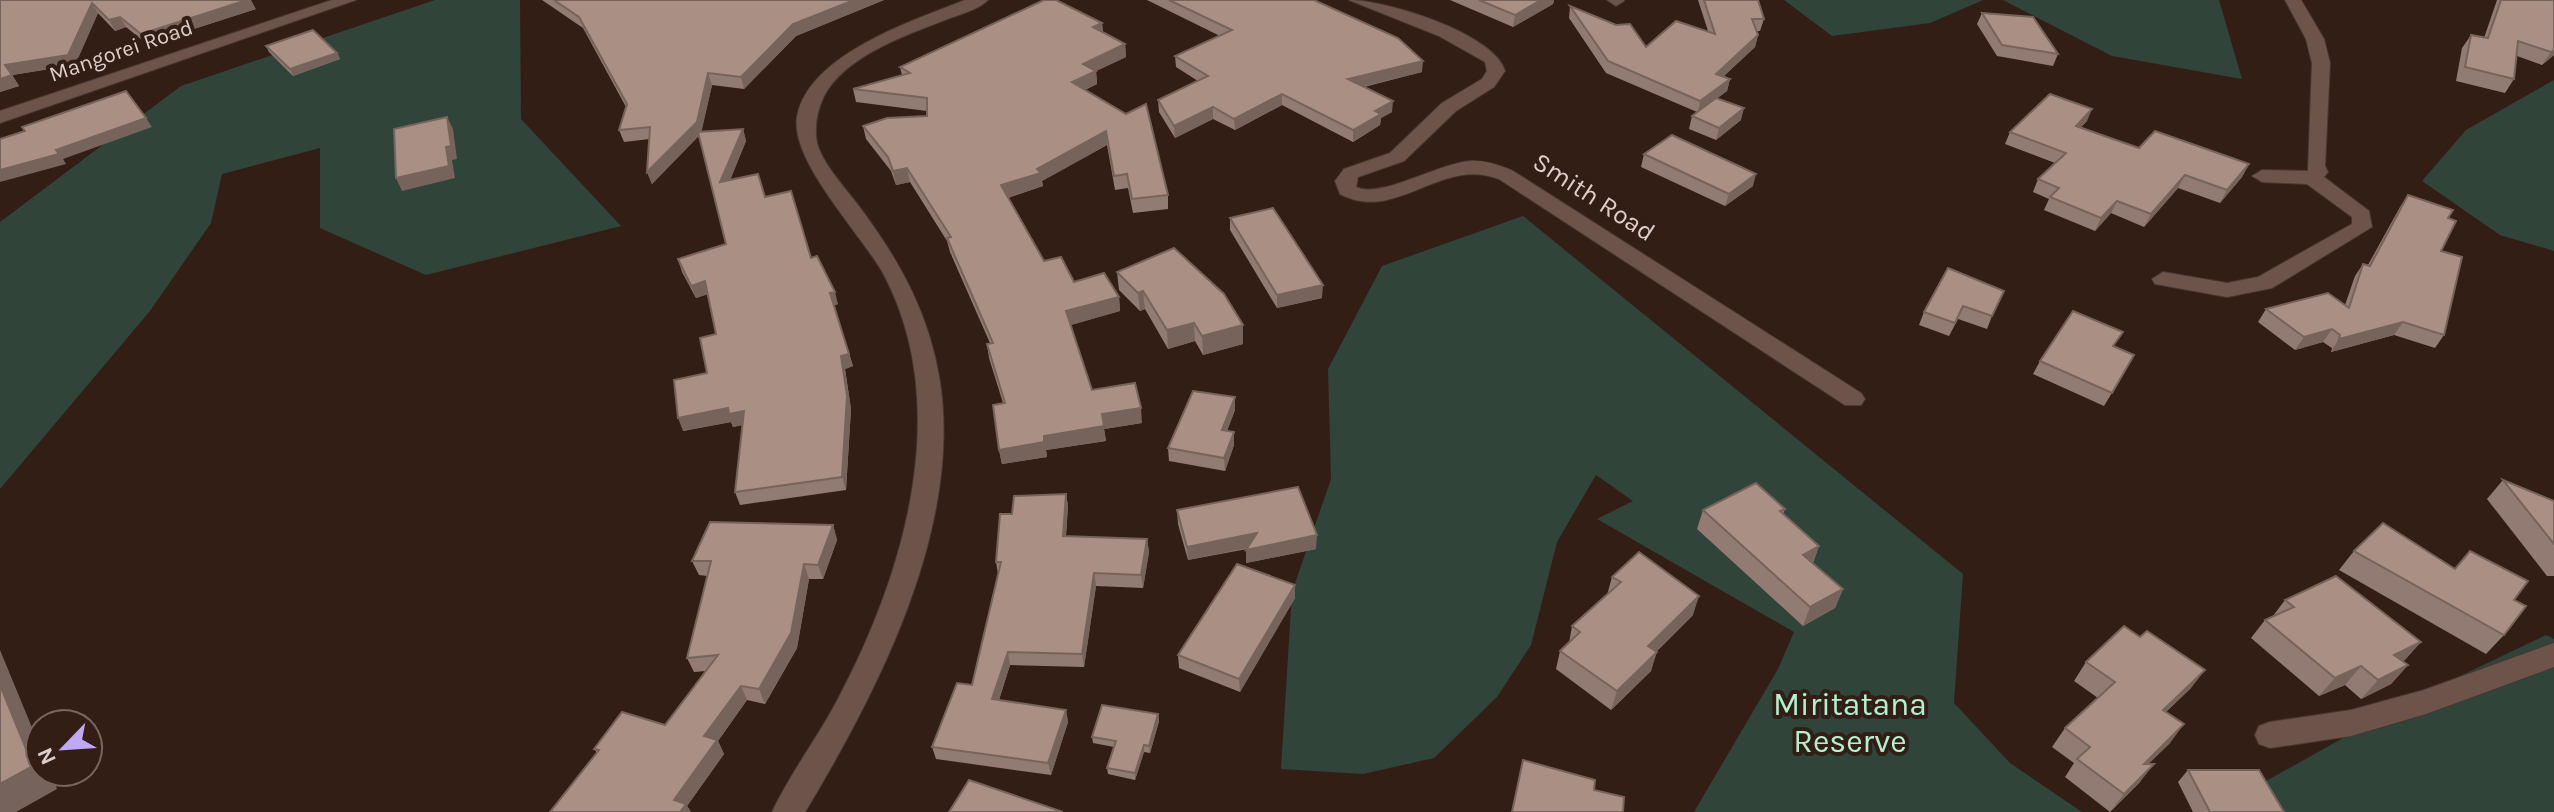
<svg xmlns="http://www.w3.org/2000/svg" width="2554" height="812" font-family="Karla,sans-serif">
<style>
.green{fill:#30443a}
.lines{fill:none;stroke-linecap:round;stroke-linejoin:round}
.minor-casing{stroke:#493833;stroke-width:2}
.minor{fill:#6d544b;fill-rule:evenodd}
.wall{fill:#917b72}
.shaded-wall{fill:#76645c}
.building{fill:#a98f84;stroke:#76645c;stroke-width:2}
.labels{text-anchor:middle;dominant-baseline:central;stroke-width:8;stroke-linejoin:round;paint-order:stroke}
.far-street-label{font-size:22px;fill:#ddcec9;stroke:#331e16}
.street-label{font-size:26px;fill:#ddcec9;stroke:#331e16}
.near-park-label{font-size:32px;fill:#b2f0d0;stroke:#331e16}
</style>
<rect width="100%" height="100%" fill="#331e16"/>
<g class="green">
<polygon points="435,0 520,0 521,119 621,226 426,275 320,228 320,148 222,174 211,223 150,311 0,489 0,222 181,86"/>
<polygon points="1784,0 1983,0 1930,23 1832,36"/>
<polygon points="2003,0 2219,0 2242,79 2112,56"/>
<polygon points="2554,80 2554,251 2500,235 2422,181 2466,130"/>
<polygon points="1523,216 1963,574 1954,703 2010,763 2082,812 1694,812 1778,669 1794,632 1597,519 1633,501 1596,475 1557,542 1531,645 1497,697 1434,758 1363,774 1281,769 1292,592 1331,479 1328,369 1382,266"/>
<polygon points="2546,635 2554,639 2554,812 2211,812 2418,696"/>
</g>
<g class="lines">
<g class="minor-casing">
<g id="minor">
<polygon points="332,0 356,0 0,123 0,111"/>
<path d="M 965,0 L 988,0 C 978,10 958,15 945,20 C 906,35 845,56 824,96 C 817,111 814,126 817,143 C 823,166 850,193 864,213 C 902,265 930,317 940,382 C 962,528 878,691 805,812 L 772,812 C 791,772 819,736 839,697 C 905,572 954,406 883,273 C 861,234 790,161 797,117 C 808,54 915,20 965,0 Z"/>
<path d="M 1349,0 C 1385,0 1494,33 1505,71 L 1494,87 L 1456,111 L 1404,161 L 1358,177 L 1356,187 C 1380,199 1436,164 1470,161 C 1484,160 1499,165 1513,171 L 1861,393 L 1865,399 L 1861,405 L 1845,405 L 1499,179 C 1441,156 1396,224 1340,194 L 1335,181 L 1344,169 L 1390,153 L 1442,103 L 1482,79 L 1487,71 L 1485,62 L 1439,36 Z"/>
<polygon points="1607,0 1624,0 1624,1 1616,6"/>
<polygon points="2285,0 2301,0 2324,39 2330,63 2325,166 2328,172 2324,177 2369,211 2372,227 2272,288 2227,297 2155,284 2152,279 2163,272 2227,283 2258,277 2352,224 2352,217 2307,184 2262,182 2252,176 2262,170 2308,171 2312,63 2306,39"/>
<polygon points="2554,643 2554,667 2426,714 2351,736 2270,748 2259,744 2255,735 2259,726 2270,722 2351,710 2424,690"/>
</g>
</g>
<use href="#minor" class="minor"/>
</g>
<g class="wall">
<polygon points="0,0 256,9 147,44 126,27 115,31 98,13 75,65 12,75 19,86 0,92"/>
<polygon points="542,0 884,0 796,36 744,89 712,85 701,132 743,129 746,141 730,180 765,197 811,258 838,304 834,305 853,366 845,369 851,409 846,490 740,505 735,492 742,425 733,427 731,422 683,431 707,373 716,334 707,294 696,298 682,272 678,259 726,244 699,135 652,184 647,172 650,139 624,142 619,130 626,107 583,28"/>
<polygon points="1147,0 1314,0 1422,72 1364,87 1392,112 1381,118 1380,125 1353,142 1282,105 1235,130 1213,119 1175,138 1159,112 1158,100 1198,81 1176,67 1175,56 1220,36"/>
<polygon points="1450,0 1554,0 1553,4 1513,27"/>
<polygon points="1698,0 1758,0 1764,19 1760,31 1757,31 1758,35 1755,47 1724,76 1730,79 1727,91 1717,98 1741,120 1716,140 1689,129 1692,116 1697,112 1606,73 1569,18 1570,6 1646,47 1708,31"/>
<polygon points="2497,0 2554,0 2554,55 2542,65 2517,56 2514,79 2505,93 2456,81 2462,48 2471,35 2484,38"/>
<polygon points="1982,13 2058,54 2053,66 1997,56 1977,24"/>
<polygon points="1102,23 1103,32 1125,44 1126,57 1096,71 1097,84 1085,90 1168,195 1168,209 1133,213 1128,188 1115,190 1107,145 1042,181 1043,186 1008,198 1044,261 1074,282 1119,297 1120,311 1070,325 1092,390 1142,423 1104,429 1106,441 1046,450 1047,457 1002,464 999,450 1003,403 989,358 987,344 990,343 950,252 947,241 910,182 896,185 891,171 866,139 863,126 927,116 927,111 856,102 853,89 902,75 900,67"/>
<polygon points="266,46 337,53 340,59 293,76 269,52"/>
<polygon points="2087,121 2081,127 2139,148 2249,164 2242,177 2220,203 2178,188 2144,227 2111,213 2095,231 2044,210 2049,199 2033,192 2038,179 2055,163 2005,144 2010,132"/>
<polygon points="1644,154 1753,186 1725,206 1641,167"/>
<polygon points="2408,195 2448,218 2441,251 2444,335 2435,348 2394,335 2331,352 2332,348 2323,342 2295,350 2258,322 2266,309 2345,305 2355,276 2363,264 2368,265 2400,207"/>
<polygon points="1230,218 1322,298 1277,308 1230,230"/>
<polygon points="1948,268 1992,316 1987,329 1958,319 1949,336 1919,325 1924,312"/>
<polygon points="1117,272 1243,325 1243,344 1203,355 1195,341 1168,349 1145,309 1140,311 1119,290"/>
<polygon points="2115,347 2127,368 2104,406 2033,374 2040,361"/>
<polygon points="1235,410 1227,431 1234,445 1225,471 1169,461 1168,448"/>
<polygon points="2503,480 2554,501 2554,576 2547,576 2487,499"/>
<polygon points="1066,494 1068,506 1066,536 1147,539 1149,552 1143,588 1096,586 1084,667 1010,665 999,700 1066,710 1068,722 1051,775 936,759 932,747 972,685 998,574 996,562 1012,514"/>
<polygon points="1785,509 1783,514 1819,546 1813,563 1843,589 1835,608 1803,626 1697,529 1703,510"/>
<polygon points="1177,510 1316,549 1246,563 1247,549 1188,560 1178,524"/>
<polygon points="833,525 837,540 823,579 809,579 797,648 765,704 747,700 718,741 724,754 687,806 691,812 550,812 597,753 594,749 665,725 706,671 694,672 687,658 707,576 699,575 692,561"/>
<polygon points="2354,551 2455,569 2514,600 2504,635 2486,654 2339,570"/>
<polygon points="1612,577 1693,615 1656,652 1651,671 1611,710 1556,669 1560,651 1569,643 1572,626 1607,595"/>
<polygon points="1295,585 1295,598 1240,692 1179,668 1178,655"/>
<polygon points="2285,600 2421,642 2403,661 2408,665 2391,684 2361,699 2345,685 2319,696 2251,638 2265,620 2273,616"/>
<polygon points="2086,662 2191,688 2166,712 2170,743 2148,764 2140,782 2110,812 2065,777 2074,763 2052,747 2065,728 2098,698 2074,681"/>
<polygon points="1158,714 1159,721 1150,753 1144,752 1135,780 1108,774 1107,768 1114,747 1093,743 1092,737"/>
<polygon points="2188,770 2284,812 2193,812 2178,782"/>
</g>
<g class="shaded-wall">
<polygon points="247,0 251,0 256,9 147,44 141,34"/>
<polygon points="854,0 884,0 796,36 744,89 741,77 793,24"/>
<polygon points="1541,0 1554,0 1553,4 1513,27 1515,15"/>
<polygon points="92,3 98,13 75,65 12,75 5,65"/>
<polygon points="120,17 126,27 115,31 109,20"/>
<polygon points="1102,23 1103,36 1093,27"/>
<polygon points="1758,35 1755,47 1713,86 1716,74"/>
<polygon points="1125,44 1126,57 1096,71 1097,84 1074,95 1072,82 1083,64"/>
<polygon points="2554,50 2554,55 2542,65 2551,52"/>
<polygon points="337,53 340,59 293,76 290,69"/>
<polygon points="1423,61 1422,72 1348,90 1348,79"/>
<polygon points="708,73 712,85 701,134 652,184 647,172"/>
<polygon points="12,75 19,86 0,92 0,79"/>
<polygon points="1730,79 1727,91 1698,113 1700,101"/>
<polygon points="1282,94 1282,105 1235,130 1234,119"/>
<polygon points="1393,101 1392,112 1381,118 1380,125 1353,142 1353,130 1375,111"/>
<polygon points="1213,107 1213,119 1175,138 1174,126"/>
<polygon points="1744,108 1741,120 1716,140 1719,128"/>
<polygon points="2092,109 2087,121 2070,138 2076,126"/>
<polygon points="447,117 453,129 457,159 452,160 455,178 402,191 396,178 446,147"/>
<polygon points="146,118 152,127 63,159 66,164 0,182 0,170"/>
<polygon points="743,129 746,141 724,195 720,182"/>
<polygon points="1106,131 1107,145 1042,181 1043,186 1003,199 1001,185 1037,169"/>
<polygon points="2249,164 2242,177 2220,203 2227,190"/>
<polygon points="907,168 910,182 896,185 893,171"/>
<polygon points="1756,174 1753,186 1725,206 1729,194"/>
<polygon points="2185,175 2178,188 2144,227 2151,214"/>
<polygon points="2117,201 2111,213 2095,231 2101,218"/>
<polygon points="705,281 709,294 696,298 691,286"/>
<polygon points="1323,285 1322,298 1277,308 1277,295"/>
<polygon points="1143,291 1145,309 1140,311 1138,293"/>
<polygon points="835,292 838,304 834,306 830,293"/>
<polygon points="1119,297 1120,311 1068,326 1066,311"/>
<polygon points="2403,322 2394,335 2331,352 2339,339"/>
<polygon points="1194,323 1195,341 1168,349 1167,330"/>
<polygon points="1243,325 1243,344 1203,355 1202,336"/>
<polygon points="2332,329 2323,342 2295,350 2304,337"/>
<polygon points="849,354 853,366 845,369 851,409 846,490 842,477 841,356"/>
<polygon points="1235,397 1235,410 1222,443 1222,430"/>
<polygon points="728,408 744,411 748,424 733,427 731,422 683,431 678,418"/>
<polygon points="1141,408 1142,423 1104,429 1106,441 1046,450 1047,457 1002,464 999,450 1044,436 1102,414"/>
<polygon points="1234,432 1234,445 1225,471 1224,458"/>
<polygon points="1066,494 1068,506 1065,549 1063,536"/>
<polygon points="833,525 837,540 823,579 818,565"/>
<polygon points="1257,533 1257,546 1188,560 1187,547"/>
<polygon points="1317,535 1316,549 1246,563 1246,550"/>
<polygon points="1147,539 1149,552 1143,588 1141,575"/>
<polygon points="1819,546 1812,564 1803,555"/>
<polygon points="804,564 809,579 797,648 765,704 759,689"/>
<polygon points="1094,573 1096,586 1084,667 1082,654"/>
<polygon points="1295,585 1295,598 1240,692 1239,679"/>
<polygon points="1843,589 1835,608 1803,626 1810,607"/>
<polygon points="1699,596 1693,615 1643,665 1648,646"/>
<polygon points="2421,642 2405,660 2378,673 2394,655"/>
<polygon points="0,650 40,747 40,772 50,772 57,789 16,812 0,812"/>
<polygon points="1008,652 1010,665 995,712 992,699"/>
<polygon points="1657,652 1651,671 1611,710 1617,691"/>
<polygon points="2408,665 2391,684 2361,699 2378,680"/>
<polygon points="2361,666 2345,685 2319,696 2335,678"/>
<polygon points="2205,670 2191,688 2149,728 2163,710"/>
<polygon points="741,686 747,700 718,741 724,754 687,806 691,812 680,812 674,800 704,736"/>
<polygon points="1066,710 1068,722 1051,775 1048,763"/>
<polygon points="1158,714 1159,721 1150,753 1149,746"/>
<polygon points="2184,724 2170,743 2130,782 2144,764"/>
<polygon points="1144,745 1144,752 1135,780 1135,773"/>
<polygon points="2154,764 2140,782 2110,812 2124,794"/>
</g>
<g class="building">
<polygon points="0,0 247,0 141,34 120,17 109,20 92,3 68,55 5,65 12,75 0,79"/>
<polygon points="554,0 854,0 793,24 741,77 708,73 697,122 647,172 650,127 619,130 627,104 579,17"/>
<polygon points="1044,0 1056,0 1102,23 1093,27 1125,44 1083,64 1096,71 1072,82 1126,114 1146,104 1168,195 1132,199 1127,174 1114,176 1106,131 1037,169 1041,173 1001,185 1044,261 1061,257 1074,282 1104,273 1119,297 1066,311 1092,390 1135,383 1141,408 1102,414 1104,426 1044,436 1044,442 999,450 993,405 1005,403 987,344 993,343 947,238 951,237 907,168 893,171 888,157 863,126 887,118 927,116 927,98 853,89 910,73 900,67"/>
<polygon points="1169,0 1314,0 1398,38 1423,61 1348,79 1393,101 1375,111 1381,114 1353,130 1282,94 1234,119 1213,107 1174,126 1158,100 1208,76 1175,56 1232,30"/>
<polygon points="1479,0 1541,0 1515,15"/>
<polygon points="1704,0 1758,0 1764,19 1752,19 1758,35 1716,74 1730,79 1700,101 1608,61 1570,6 1616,25 1630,24 1646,47 1676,21 1715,34"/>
<polygon points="2501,0 2554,0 2554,50 2551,52 2518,41 2514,79 2465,67 2471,35 2488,38"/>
<polygon points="1982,13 2033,17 2058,54 2002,45"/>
<polygon points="313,30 337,53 290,69 266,46"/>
<polygon points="126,91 146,118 56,150 59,154 0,170 0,139 25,131 22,127"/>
<polygon points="2050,94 2092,109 2076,126 2139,148 2155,131 2249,164 2227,190 2185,175 2151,214 2117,201 2101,218 2050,197 2059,188 2038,179 2066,153 2010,132"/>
<polygon points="1716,98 1744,108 1719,128 1692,116"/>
<polygon points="447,117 451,146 446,147 449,166 396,178 394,129"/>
<polygon points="743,129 720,182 758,174 765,197 791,191 811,258 817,256 835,292 830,293 849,354 841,356 847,396 842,477 735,492 744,411 729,414 728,408 678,418 674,380 707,373 700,338 716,334 705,281 691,286 678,259 726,244 698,132"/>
<polygon points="1672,135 1756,174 1729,194 1644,154"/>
<polygon points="2408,195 2453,210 2448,218 2456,221 2441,251 2462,257 2444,335 2403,322 2339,339 2340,335 2332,329 2304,337 2266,309 2328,293 2349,308 2363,264 2370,266"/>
<polygon points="1273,208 1323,285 1277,295 1230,218"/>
<polygon points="1174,248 1224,294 1243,325 1202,336 1194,323 1167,330 1143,291 1138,293 1117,272"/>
<polygon points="1948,268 2004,291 1992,316 1963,306 1955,323 1924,312"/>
<polygon points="2073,311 2123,332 2113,346 2134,355 2112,393 2040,361"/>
<polygon points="1193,391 1235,397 1222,430 1234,432 1224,458 1168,448"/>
<polygon points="2503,480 2554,501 2554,544"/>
<polygon points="1756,483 1785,509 1780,511 1819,546 1803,555 1843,589 1810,607 1703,510"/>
<polygon points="1298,487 1317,535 1246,550 1257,533 1187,547 1177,510"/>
<polygon points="1066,494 1063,536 1147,539 1141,575 1094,573 1082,654 1008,652 992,699 1066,710 1048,763 932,747 957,683 972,685 1001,562 996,562 1000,514 1012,514 1014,496"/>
<polygon points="710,522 833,525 818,565 804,564 791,633 759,689 741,686 704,736 717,740 674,800 686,804 680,812 550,812 599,750 594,749 622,712 665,725 718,655 687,658 711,561 692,561"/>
<polygon points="2383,523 2455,569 2470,551 2528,581 2514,600 2526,606 2504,635 2354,551"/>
<polygon points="1639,552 1699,596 1648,646 1657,652 1617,691 1560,651 1580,632 1572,626 1621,582 1612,577"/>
<polygon points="1237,564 1295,585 1239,679 1178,655"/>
<polygon points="2336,576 2421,642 2394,655 2408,665 2378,680 2361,666 2335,678 2265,620 2294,607 2285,600"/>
<polygon points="2124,626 2140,637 2147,631 2205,670 2163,710 2184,724 2144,764 2154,764 2124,794 2077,759 2090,747 2065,728 2115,682 2086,662"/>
<polygon points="0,685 33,766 0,784"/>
<polygon points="1102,705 1158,714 1149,746 1144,745 1135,773 1107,768 1116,741 1092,737"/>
<polygon points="1523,760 1595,780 1594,790 1624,797 1623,812 1512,812"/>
<polygon points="2188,770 2259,770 2284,812 2210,812"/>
<polygon points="969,780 1063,812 949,812"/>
</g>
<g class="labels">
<g class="far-street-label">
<text transform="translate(121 51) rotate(-19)">Mangorei Road</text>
</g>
<g class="street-label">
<text transform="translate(1594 197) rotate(33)">Smith Road</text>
</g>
<g class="near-park-label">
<text x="1850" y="704">Miritatana<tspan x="1850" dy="37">Reserve</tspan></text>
</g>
</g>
<g transform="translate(64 748) rotate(245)"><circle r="38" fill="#331e16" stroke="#77645e" stroke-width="2"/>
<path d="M0-6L14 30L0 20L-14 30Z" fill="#c0a8f4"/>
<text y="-12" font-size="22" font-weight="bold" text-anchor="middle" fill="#ddcec9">N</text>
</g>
</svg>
